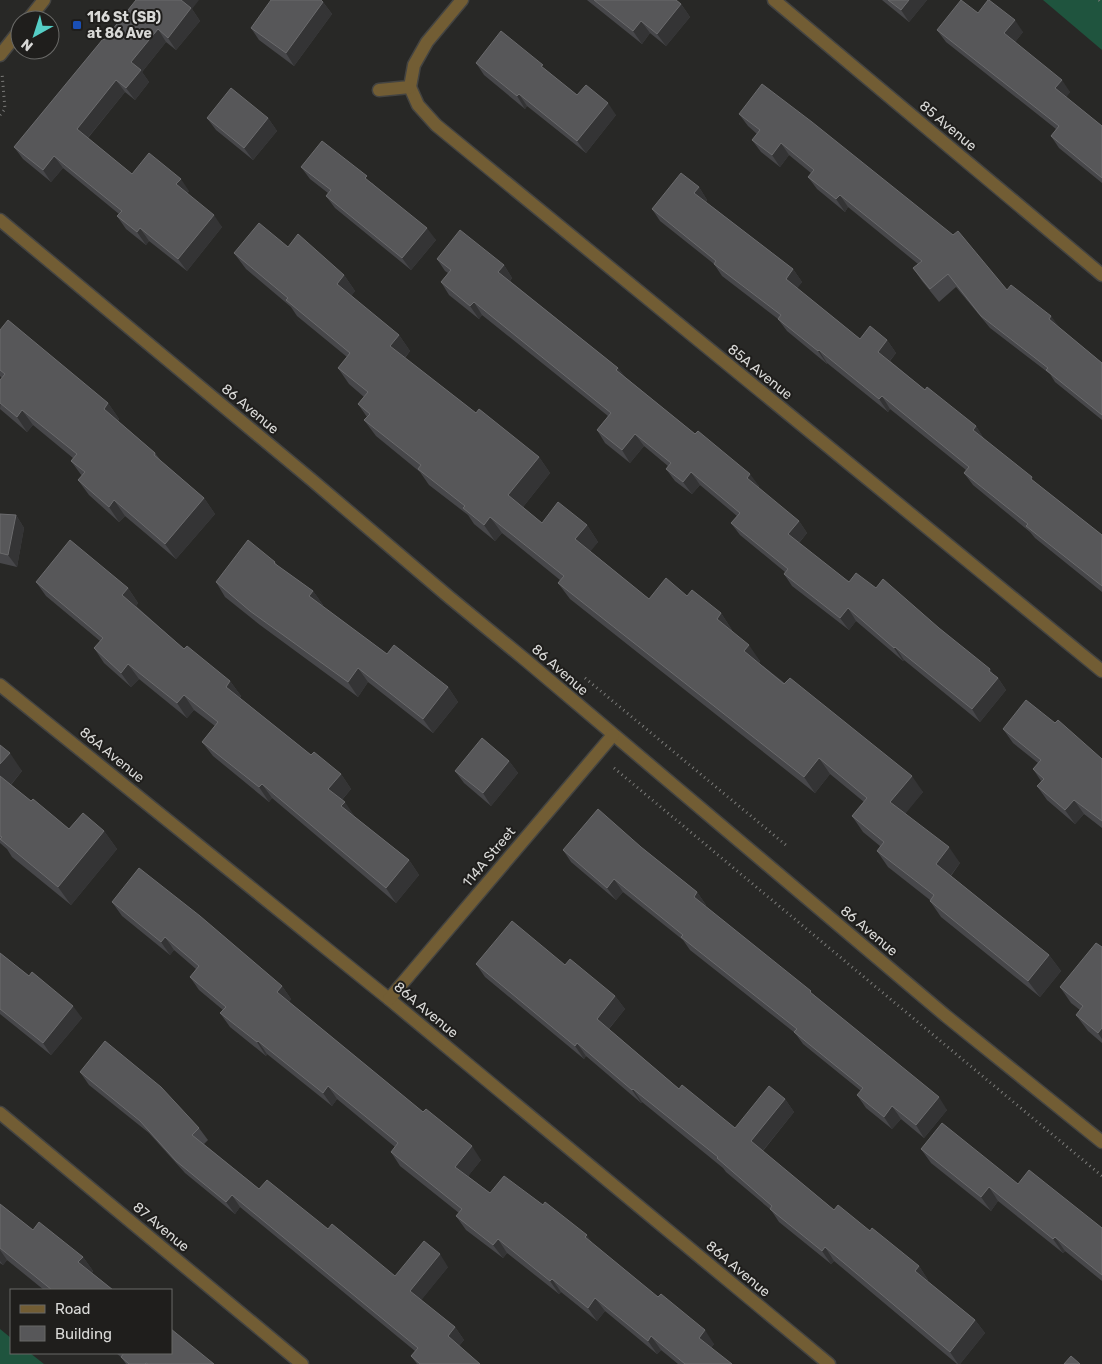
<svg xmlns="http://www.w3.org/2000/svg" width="1102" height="1364" font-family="Rubik,sans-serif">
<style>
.green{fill:#1f543e}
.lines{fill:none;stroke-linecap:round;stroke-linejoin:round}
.minor-casing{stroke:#444442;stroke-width:15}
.path{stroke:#7b7b79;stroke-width:3;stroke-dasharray:1 4;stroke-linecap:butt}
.minor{stroke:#725d34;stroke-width:12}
.wall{fill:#47474a}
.shaded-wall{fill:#343435}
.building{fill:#575759;stroke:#6b6b6d}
.transit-dot{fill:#1a4fb4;stroke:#1f1e1c;stroke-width:2}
.labels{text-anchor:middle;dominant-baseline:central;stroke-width:4;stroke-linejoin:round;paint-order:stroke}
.poi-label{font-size:14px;font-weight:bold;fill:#d9d9d7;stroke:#1f1e1c;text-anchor:start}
.street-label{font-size:14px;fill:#d9d9d7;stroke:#1f1e1c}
</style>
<rect width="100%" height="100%" fill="#282826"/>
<g class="green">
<polygon points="1043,0 1102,0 1102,50"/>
<polygon points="0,1329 11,1338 11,1353 30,1353 44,1364 0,1364"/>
</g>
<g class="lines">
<g class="minor-casing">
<g id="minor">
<polyline points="774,0 1102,275"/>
<polyline points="28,20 44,0"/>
<polyline points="0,55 20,30"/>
<polyline points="410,87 418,105 436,125 1102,671"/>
<polyline points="379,90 410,87 414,65 427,42 462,0"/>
<polyline points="0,220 313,481 449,597 528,662 946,1016 1102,1142"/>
<polyline points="0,685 389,999 829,1364"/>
<polyline points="389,999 613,735"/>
<polyline points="0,1113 302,1364"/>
</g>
</g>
<g class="path">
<polyline points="1099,0 1102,3"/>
<polyline points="0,115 5,109 2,73"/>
<polyline points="585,678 787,846"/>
<polyline points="614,768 1102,1176"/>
</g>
<use href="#minor" class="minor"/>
</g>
<g class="wall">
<polygon points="587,0 676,0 681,4 690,17 666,46 650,33 642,44"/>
<polygon points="882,0 927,0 909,22"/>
<polygon points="323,2 332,14 294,66 259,40 251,28"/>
<polygon points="192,9 200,21 176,50 166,42 142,72 149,82 135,100 125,92 88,138 132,174 189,191 187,193 222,227 187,271 149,241 146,245 126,229 117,216 119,214 63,168 51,182 23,159 14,147 104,40"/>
<polygon points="978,13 1023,32 1015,42 1070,92 1066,97 1102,126 1102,183 1059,148 1051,136 1056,129 946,42 937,30"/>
<polygon points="476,63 547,71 577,95 616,115 586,153 527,106 525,109 484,75"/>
<polygon points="739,114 1007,290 1060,328 1102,363 1102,420 1055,382 1050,374 990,328 956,287 939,302 922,281 913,268 918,264 848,207 845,212 817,189 808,177 811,173 789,155 780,167 761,152 752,140 757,134 748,126"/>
<polygon points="207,118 268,118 277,131 253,160 216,130"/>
<polygon points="301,167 372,183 436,240 411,270 335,208 326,196 328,193 310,179"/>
<polygon points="699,187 707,200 706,202 793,269 802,282 797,288 860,339 887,340 896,353 890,361 925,390 976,426 984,439 1036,483 1102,535 1102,592 1035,538 1030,532 973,485 964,473 966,470 890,409 888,412 827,363 827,364 787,331 778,319 722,276 714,264 660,221 652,209"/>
<polygon points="288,247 344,275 355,291 351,296 399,335 410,351 405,358 476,413 539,457 550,473 523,507 542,523 587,525 598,542 590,551 649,599 687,596 721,613 732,630 732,631 760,661 759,663 923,792 905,813 960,863 951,876 1049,955 1061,971 1040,997 941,917 930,901 930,900 888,867 877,851 880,846 863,832 852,816 864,802 830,774 815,793 570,599 558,583 560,580 502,533 495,541 474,524 468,515 429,485 420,472 376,436 364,420 367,417 358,404 364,397 349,384 338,368 347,357 297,316 291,307 246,269 234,253"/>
<polygon points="437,259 504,265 512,278 510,281 618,368 625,377 759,486 758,488 799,521 807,533 799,543 849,582 876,588 939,628 998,678 1006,690 980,722 904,660 903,661 856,621 849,630 792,586 784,574 785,572 740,535 731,523 737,516 700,485 692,494 675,481 666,469 668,466 644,446 630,463 605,443 597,430 608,416 482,315 479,319 449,295 441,282 448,273 445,271"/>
<polygon points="0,330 108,403 119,419 118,421 155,453 161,461 204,498 215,514 176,559 125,516 119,522 89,495 78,480 82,476 71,461 73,458 33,425 27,432 0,409 2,378 0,376"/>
<polygon points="0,514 16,515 24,528 17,567 0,563"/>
<polygon points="275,562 278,566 313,591 323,605 322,606 387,654 448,687 458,702 433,733 368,682 358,697 260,625 225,597 216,582"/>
<polygon points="36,582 128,588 138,603 136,606 184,649 230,681 241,696 240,698 311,755 341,774 351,789 342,800 355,817 409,860 419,875 396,903 272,798 269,802 213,756 202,742 215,726 194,710 187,718 139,679 131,687 104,663 94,648 100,641 46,596"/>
<polygon points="1055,723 1102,759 1102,828 1084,814 1075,824 1047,800 1037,786 1041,781 1033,769 1038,763 1013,743 1003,729"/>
<polygon points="0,745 22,771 11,785 31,801 69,829 104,831 117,849 71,905 12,857 7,849 0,843"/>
<polygon points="509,761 518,773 491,806 464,783 455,771"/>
<polygon points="641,847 697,892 706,905 705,906 814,995 947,1110 924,1138 901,1119 892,1129 866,1108 857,1095 861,1091 803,1044 795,1033 690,950 683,940 623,892 616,900 571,862 563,850"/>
<polygon points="112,902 282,986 291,999 289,1002 481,1160 468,1176 490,1193 593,1244 714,1344 711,1348 732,1364 678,1364 661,1350 657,1354 605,1311 597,1321 561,1292 559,1294 507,1253 503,1258 466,1230 456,1216 459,1213 400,1166 391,1152 395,1147 337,1099 332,1106 267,1054 266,1056 230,1027 220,1013 223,1010 199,990 190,977 196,969 174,950 170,955 122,916"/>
<polygon points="1102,947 1102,1043 1088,1031 1076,1015 1080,1010 1071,1003 1060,987"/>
<polygon points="0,953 82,1018 51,1055 0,1014"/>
<polygon points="476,964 565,965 615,996 625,1009 609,1029 679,1089 735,1128 785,1099 794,1112 763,1151 834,1210 870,1231 919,1266 928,1280 927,1281 975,1320 985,1333 960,1364 957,1364 834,1261 831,1264 779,1222 771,1210 726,1172 723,1168 642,1102 641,1103 586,1056 584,1059 485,977"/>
<polygon points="80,1072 199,1128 208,1140 204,1144 259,1189 328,1229 395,1276 448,1267 421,1300 455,1327 464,1340 459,1346 480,1364 417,1364 411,1356 415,1351 240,1207 235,1214 185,1173 149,1133 89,1085"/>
<polygon points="921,1149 1018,1184 1102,1228 1102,1281 1065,1251 1063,1253 998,1201 991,1211 931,1163"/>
<polygon points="0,1204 33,1230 83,1257 93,1271 92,1273 113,1290 44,1290 7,1260 3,1265 0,1263"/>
<polygon points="116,1353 171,1353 214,1364 126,1364 121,1357"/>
</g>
<g class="shaded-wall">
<polygon points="181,0 199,0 192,9 200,21 176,50 168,38"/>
<polygon points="909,0 927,0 909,22 901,10"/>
<polygon points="323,2 332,14 294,66 286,53"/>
<polygon points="681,4 690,17 666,46 657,34"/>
<polygon points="1015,20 1023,32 1013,45 1004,33"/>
<polygon points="641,21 650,33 642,44 633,31"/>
<polygon points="158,29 166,42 142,72 149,82 135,100 126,88 131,62"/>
<polygon points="116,80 125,92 85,141 77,129"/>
<polygon points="1062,80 1070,92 1064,100 1055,88"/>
<polygon points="519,94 527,106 525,109 517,96"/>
<polygon points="608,103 616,115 586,153 577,141"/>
<polygon points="268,118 277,131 253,160 244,148"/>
<polygon points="781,143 789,155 780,167 772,155"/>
<polygon points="54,156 63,168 51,182 43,170"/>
<polygon points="181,179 189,191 185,196 176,184"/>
<polygon points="699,187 707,200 703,205 694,193"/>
<polygon points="840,195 848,207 845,212 836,199"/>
<polygon points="214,215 222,227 187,271 178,259"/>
<polygon points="140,228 149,241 146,245 137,232"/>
<polygon points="427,228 436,240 411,270 402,258"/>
<polygon points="504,265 512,278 507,284 498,272"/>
<polygon points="793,269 802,282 795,291 786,279"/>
<polygon points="344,275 355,291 348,300 337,284"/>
<polygon points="474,302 482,315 479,319 470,306"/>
<polygon points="1051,316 1060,328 1049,319"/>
<polygon points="399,335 410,351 401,362 390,346"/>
<polygon points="887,340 896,353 887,364 878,352"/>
<polygon points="819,350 827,363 827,364 818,351"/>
<polygon points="618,368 627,380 616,370"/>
<polygon points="882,396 890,409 888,412 879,399"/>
<polygon points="108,403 119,419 115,424 104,409"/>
<polygon points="22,410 33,425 27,432 17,417"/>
<polygon points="976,426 984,439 973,430"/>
<polygon points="635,434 644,446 630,463 622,450"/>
<polygon points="539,457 550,473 519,512 508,495"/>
<polygon points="691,472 700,485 692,494 683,482"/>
<polygon points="750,474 759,486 755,491 747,478"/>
<polygon points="204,498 215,514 176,559 165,544"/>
<polygon points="114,500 125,516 119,522 109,507"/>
<polygon points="16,515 24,528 17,567 8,555"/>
<polygon points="490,517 502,533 495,541 484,525"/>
<polygon points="799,521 807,533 796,546 788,534"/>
<polygon points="587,525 598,542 587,556 575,539"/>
<polygon points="128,588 138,603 133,610 122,595"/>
<polygon points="313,591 323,605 319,611 309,596"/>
<polygon points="848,608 856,621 849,630 840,618"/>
<polygon points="721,613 732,630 728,635 717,619"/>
<polygon points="749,645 760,661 755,667 744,651"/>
<polygon points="895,647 904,660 903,661 894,648"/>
<polygon points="128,664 139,679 131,687 121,673"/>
<polygon points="358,668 368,682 358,697 348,682"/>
<polygon points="990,669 997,679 998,678 1006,690 980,722 972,709"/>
<polygon points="230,681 241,696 237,701 226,687"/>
<polygon points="448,687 458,702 433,733 423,719"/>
<polygon points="184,695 194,710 187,718 177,703"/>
<polygon points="10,753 22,771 7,789 0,779 0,764"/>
<polygon points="819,758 830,774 815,793 804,777"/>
<polygon points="509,761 518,773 491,806 483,793"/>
<polygon points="341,774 351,789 339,803 328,789"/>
<polygon points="912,776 923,792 902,818 890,802"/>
<polygon points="262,784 272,798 269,802 259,787"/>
<polygon points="1074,800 1084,814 1075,824 1065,810"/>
<polygon points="345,802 355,817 352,821 341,806"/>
<polygon points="104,831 117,849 71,905 58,887"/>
<polygon points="949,847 960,863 947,880 936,864"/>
<polygon points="409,860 419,875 396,903 386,888"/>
<polygon points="614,879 623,892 616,900 607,888"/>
<polygon points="697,892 706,905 702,909 694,897"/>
<polygon points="165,937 174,950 170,955 161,942"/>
<polygon points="1049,955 1061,971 1040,997 1028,981"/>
<polygon points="282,986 291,999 286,1006 277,992"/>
<polygon points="615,996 625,1009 606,1032 597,1019"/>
<polygon points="73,1006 82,1018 51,1055 43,1043"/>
<polygon points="1102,1028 1102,1039 1098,1033"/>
<polygon points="258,1041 267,1054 266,1056 257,1042"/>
<polygon points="577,1043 586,1056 584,1059 575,1046"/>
<polygon points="328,1086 337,1099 332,1106 323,1093"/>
<polygon points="633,1089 642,1102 641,1103 632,1090"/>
<polygon points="939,1097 947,1110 924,1138 916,1125"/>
<polygon points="785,1099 794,1112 760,1154 751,1141"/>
<polygon points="892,1106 901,1119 892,1129 884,1117"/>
<polygon points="472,1146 481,1160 465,1180 455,1167"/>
<polygon points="989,1187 998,1201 991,1211 981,1197"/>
<polygon points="232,1195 240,1207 235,1214 226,1202"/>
<polygon points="587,1235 596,1248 585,1237"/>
<polygon points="1055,1237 1065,1251 1063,1253 1053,1239"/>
<polygon points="498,1239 507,1253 503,1258 493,1245"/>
<polygon points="825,1247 834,1261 831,1264 822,1251"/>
<polygon points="0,1250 7,1260 3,1265 0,1261"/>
<polygon points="440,1254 448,1267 419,1303 410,1291"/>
<polygon points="83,1257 93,1271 88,1277 78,1262"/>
<polygon points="919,1266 928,1280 924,1284 915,1271"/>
<polygon points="552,1279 561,1292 559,1294 550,1281"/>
<polygon points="595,1298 605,1311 597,1321 588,1308"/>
<polygon points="975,1320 985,1333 960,1364 958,1364 950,1352"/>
<polygon points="455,1327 464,1340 456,1349 448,1336"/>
<polygon points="705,1330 714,1344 708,1351 699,1338"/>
<polygon points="651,1336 661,1350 657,1354 648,1341"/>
</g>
<g class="building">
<polygon points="136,0 181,0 191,8 168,38 158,29 131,62 141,70 126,88 116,80 77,129 132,174 149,153 181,179 176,184 214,215 178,259 140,228 137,232 117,216 122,211 54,156 43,170 14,147 103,39 104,40"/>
<polygon points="271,0 321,0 323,2 286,53 251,28"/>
<polygon points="594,0 676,0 681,4 657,34 641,21 633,31"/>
<polygon points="888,0 909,0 901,10"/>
<polygon points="961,0 978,13 988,0 989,0 1015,20 1004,33 1062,80 1055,88 1102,126 1102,178 1051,136 1059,126 937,30"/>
<polygon points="501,31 543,65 541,66 577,95 586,85 608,103 577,141 519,94 517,96 476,63"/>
<polygon points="762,84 812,122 953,235 958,231 1007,290 1011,285 1051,316 1049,319 1102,363 1102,415 1046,370 1048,368 981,316 948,274 930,289 913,268 922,261 840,195 836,199 808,177 814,170 781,143 772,155 752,140 760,130 739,114"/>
<polygon points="231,88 268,118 244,148 207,118"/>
<polygon points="322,141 367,176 365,178 427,228 402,258 326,196 331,190 301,167"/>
<polygon points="681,173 699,187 694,193 793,269 786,279 860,339 870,326 887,340 878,352 925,390 927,387 976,426 973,430 1032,477 1031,479 1102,535 1102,586 1026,526 1028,524 964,473 969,467 882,396 879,399 819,350 818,351 778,319 781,315 714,264 716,261 652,209"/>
<polygon points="259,223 288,247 298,234 344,275 337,284 399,335 390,346 476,413 479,409 539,457 508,495 542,523 558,502 587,525 575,539 649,599 666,578 687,596 692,590 721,613 717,619 749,645 744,651 784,684 790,678 912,776 890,802 949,847 936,864 1049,955 1028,981 930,901 934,895 877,851 884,842 852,816 867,798 819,758 804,777 558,583 564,576 490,517 484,525 463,508 465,506 418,469 421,465 364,420 370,414 358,404 368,392 338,368 350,353 286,300 288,298 234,253"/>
<polygon points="460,230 504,265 498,272 618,368 616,370 695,434 698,431 750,474 747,478 799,521 788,534 849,582 856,573 876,588 883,579 939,628 990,669 989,671 998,678 972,709 895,647 894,648 848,608 840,618 784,574 788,569 731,523 740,513 691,472 683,482 666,469 671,463 635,434 622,450 597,430 611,413 474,302 470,306 441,282 451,270 437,259"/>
<polygon points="8,320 108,403 104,409 155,453 154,455 204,498 165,544 114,500 109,507 78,480 85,472 71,461 77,454 22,410 17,417 0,403 0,380 5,374 0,370 0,330"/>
<polygon points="0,514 16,515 8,555 0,553"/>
<polygon points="70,540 128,588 122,595 184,649 187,646 230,681 226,687 311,755 314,752 341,774 328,789 345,802 341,806 409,860 386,888 262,784 259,787 202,742 218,722 184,695 177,703 128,664 121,673 94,648 103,638 36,582"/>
<polygon points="248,540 275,562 274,563 313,591 309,596 387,654 394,645 448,687 423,719 358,668 348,682 250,611 216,582"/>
<polygon points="1026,700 1055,723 1058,720 1102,759 1102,821 1074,800 1065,810 1037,786 1044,779 1033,769 1041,760 1003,729"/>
<polygon points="482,738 509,761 483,793 455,771"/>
<polygon points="0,745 10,753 0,764"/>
<polygon points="0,776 31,801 33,799 69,829 83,813 104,831 58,887 0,839 2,837 0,836"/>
<polygon points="598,809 641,847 697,892 694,897 811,991 810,992 939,1097 916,1125 892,1106 884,1117 857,1095 863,1088 794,1032 797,1029 681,937 683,935 614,879 607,888 563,850"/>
<polygon points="139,868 200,916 282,986 277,992 423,1112 426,1109 472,1146 455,1167 490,1193 504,1176 543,1205 545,1202 587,1235 585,1237 658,1297 661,1294 705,1330 699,1338 732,1364 685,1364 651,1336 648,1341 595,1298 588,1308 552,1279 550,1281 498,1239 493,1245 456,1216 462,1209 391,1152 398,1143 328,1086 323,1093 258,1041 257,1042 220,1013 226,1007 190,977 199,966 165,937 161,942 112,902"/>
<polygon points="512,921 565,965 570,959 615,996 597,1019 679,1089 682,1085 735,1128 769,1086 785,1099 751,1141 834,1210 838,1205 870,1231 872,1228 919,1266 915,1271 975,1320 950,1352 825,1247 822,1251 770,1209 772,1206 717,1158 718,1157 633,1089 632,1090 577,1043 575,1046 476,964"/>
<polygon points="1096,943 1102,947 1102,1028 1098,1033 1076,1015 1083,1006 1060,987"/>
<polygon points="0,953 29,976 32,972 73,1006 43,1043 0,1009"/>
<polygon points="105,1041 161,1087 199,1128 192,1135 259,1189 267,1180 328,1229 332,1224 395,1276 424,1241 440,1254 410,1291 455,1327 448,1336 480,1364 420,1364 411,1356 418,1348 232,1195 226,1202 176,1161 140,1121 80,1072"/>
<polygon points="942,1123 1018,1184 1029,1170 1102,1228 1102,1275 1055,1237 1053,1239 989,1187 981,1197 921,1149"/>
<polygon points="0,1204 33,1230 39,1222 83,1257 78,1262 113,1290 52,1290 0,1248"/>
<polygon points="171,1329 214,1364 148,1364 146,1363 145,1364 129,1364 121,1357 124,1353 171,1353"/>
<polygon points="1071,1356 1080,1364 1064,1364"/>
</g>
<rect class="transit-dot" x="72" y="20" width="10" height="10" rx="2.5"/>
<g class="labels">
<g class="poi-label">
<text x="87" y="17">116 St (SB)<tspan x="87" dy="16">at 86 Ave</tspan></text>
</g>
<g class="street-label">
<text transform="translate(948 126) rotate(40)">85 Avenue</text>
<text transform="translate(760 372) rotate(39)">85A Avenue</text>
<text transform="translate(250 409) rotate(40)">86 Avenue</text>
<text transform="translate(560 670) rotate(41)">86 Avenue</text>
<text transform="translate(112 755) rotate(39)">86A Avenue</text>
<text transform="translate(489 857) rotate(-50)">114A Street</text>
<text transform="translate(869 931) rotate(40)">86 Avenue</text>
<text transform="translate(426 1010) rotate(40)">86A Avenue</text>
<text transform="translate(161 1227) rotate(40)">87 Avenue</text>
<text transform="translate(738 1269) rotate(40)">86A Avenue</text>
</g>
</g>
<rect x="10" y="1289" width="162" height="65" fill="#1f1e1c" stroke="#696967"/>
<rect x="20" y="1305" width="25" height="8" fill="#725d34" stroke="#696967"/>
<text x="55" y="1314" font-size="15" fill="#d9d9d7">Road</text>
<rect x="20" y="1326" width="25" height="15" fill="#575759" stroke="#696967"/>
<text x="55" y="1339" font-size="15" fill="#d9d9d7">Building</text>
<g transform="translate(35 35) rotate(219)"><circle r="24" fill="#1f1e1c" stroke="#696967"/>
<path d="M0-4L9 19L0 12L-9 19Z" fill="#55cec6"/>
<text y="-8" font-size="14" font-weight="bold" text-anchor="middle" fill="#d9d9d7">N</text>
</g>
</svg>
